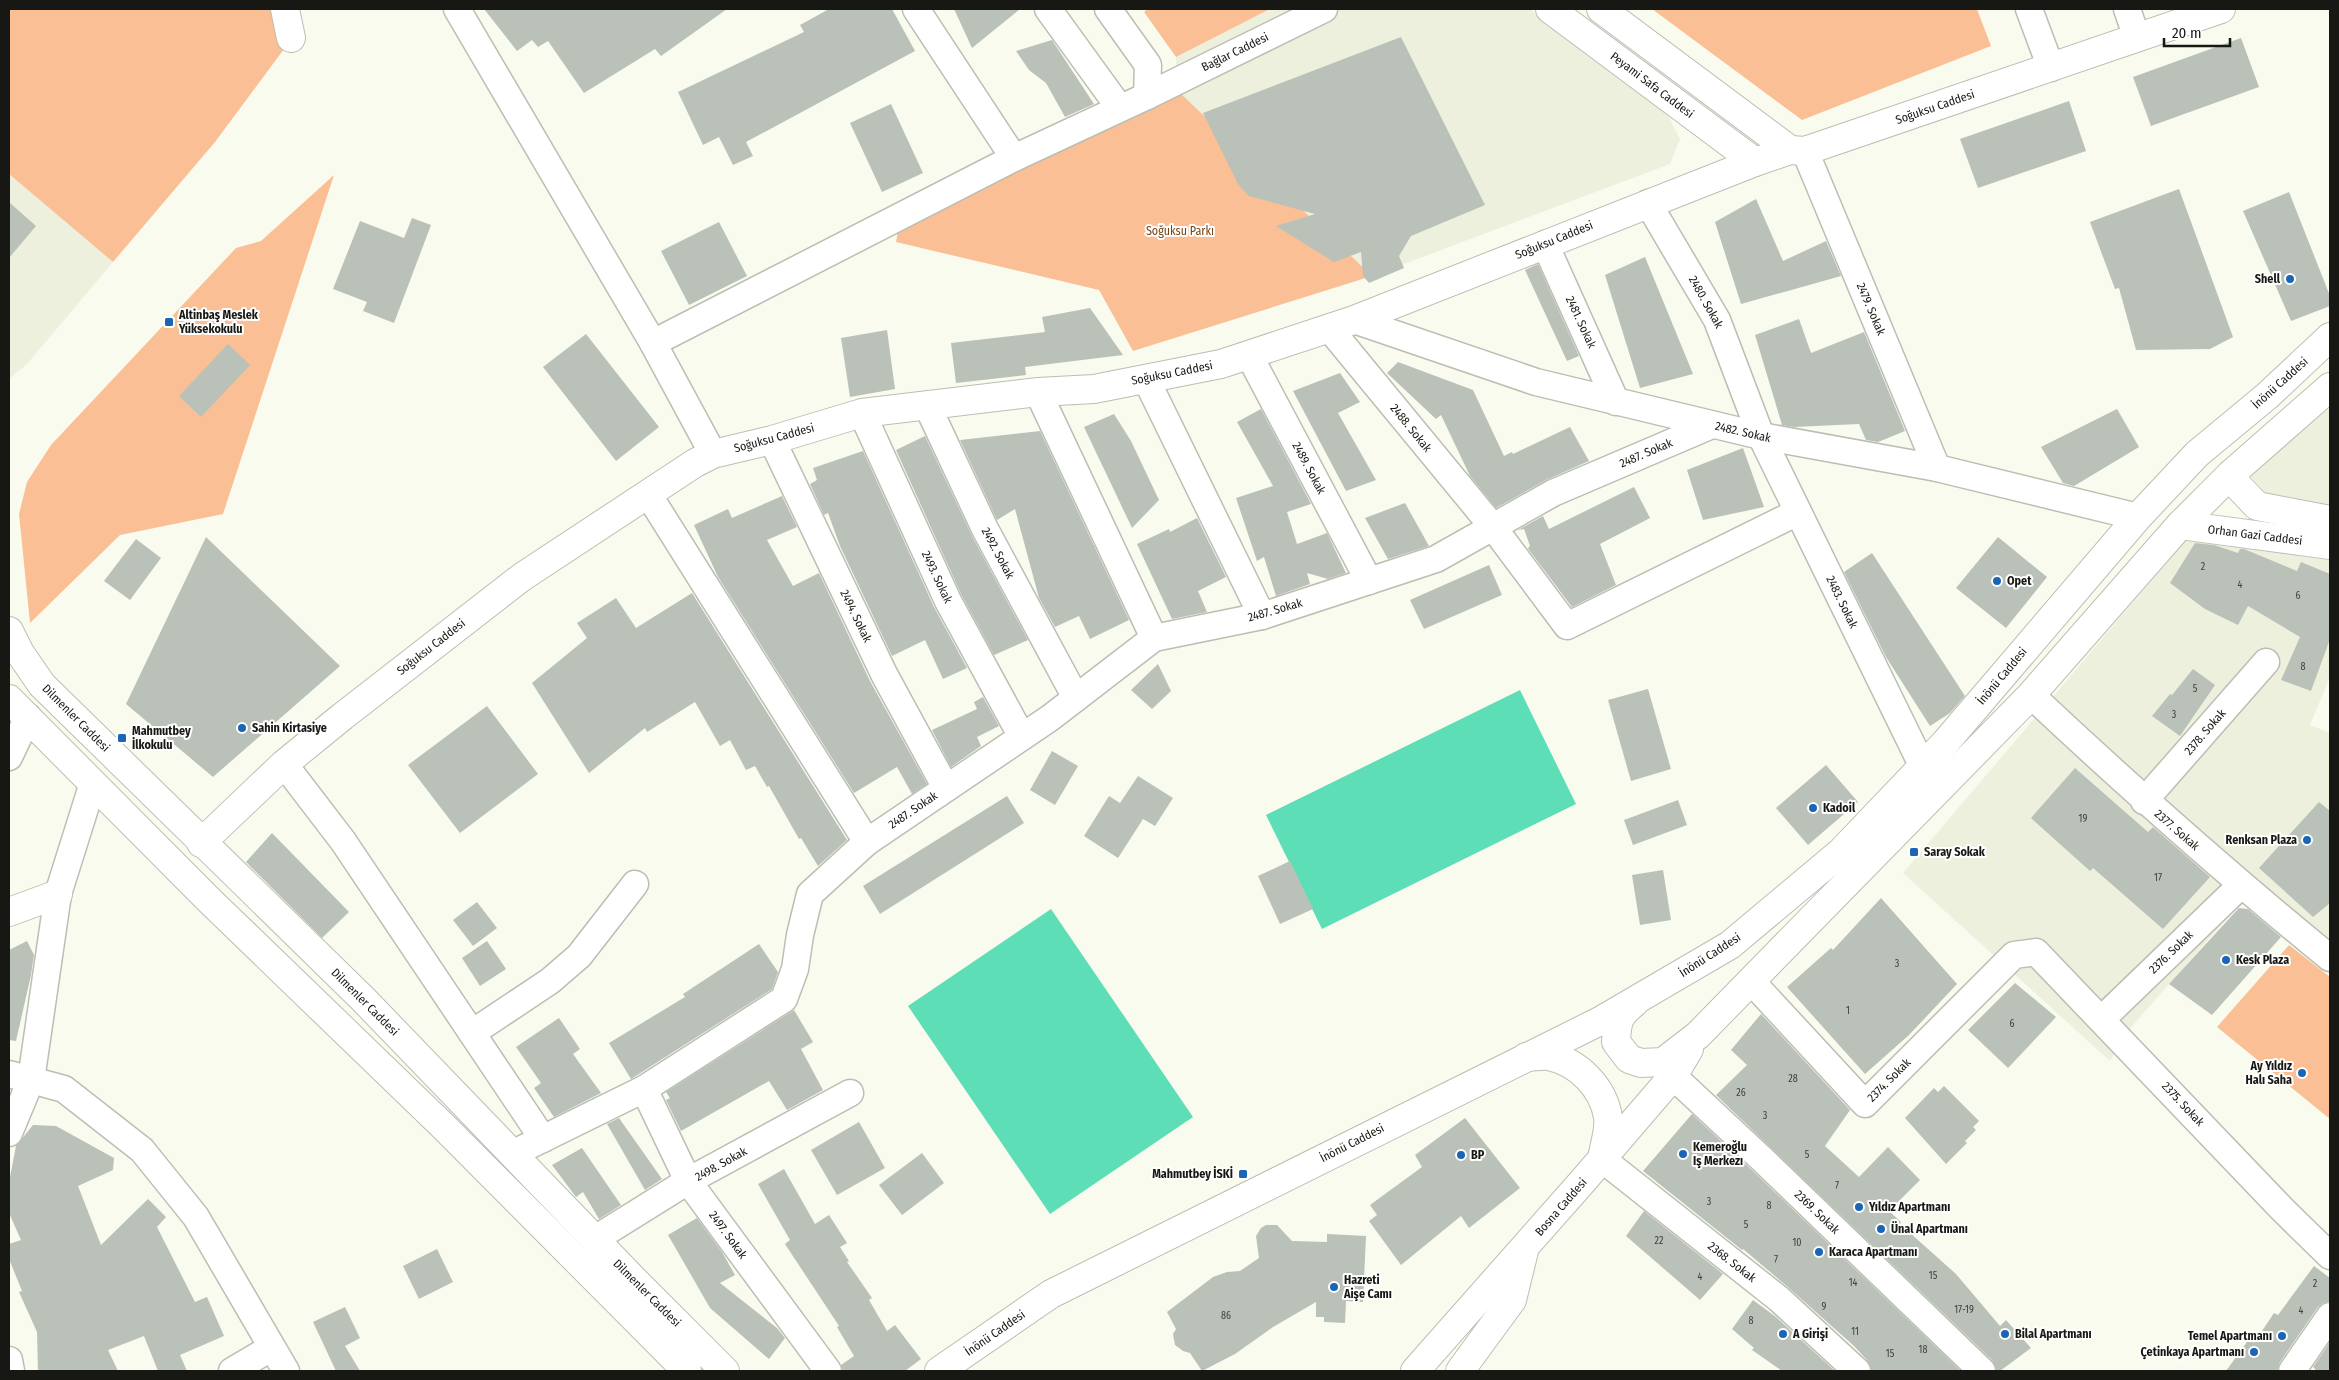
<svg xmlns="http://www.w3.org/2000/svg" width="2339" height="1380" font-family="'Fira Sans Condensed',sans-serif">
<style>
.built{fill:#edf0dd}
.green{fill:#fabf94}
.water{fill:#5edeb6}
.building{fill:#bac1b8}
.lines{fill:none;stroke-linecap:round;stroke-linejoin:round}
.minor-casing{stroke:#bcbeb3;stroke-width:29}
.tertiary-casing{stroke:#bcbeb3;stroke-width:30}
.primary-casing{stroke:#bcbeb3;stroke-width:30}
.minor{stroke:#fff;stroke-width:26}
.tertiary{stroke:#fff;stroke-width:28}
.primary{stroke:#fff;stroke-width:28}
.poi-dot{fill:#1b65b5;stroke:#fff;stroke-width:2}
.labels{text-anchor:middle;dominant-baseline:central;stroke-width:4;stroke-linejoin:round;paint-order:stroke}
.number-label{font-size:10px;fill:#40423c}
.street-label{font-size:12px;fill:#171713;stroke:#fff}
.park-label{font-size:12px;fill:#7a4515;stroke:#fff}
.poi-label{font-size:12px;font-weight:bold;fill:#171713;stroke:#fff;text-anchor:start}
</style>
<rect width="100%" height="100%" fill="#f9fbef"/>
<g class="built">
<polygon points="1270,9 1530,9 1666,112 1680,139 1670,164 1372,276 1177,90 1176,57"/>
<polygon points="9,174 113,262 27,364 9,379"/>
<polygon points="2330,400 2330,510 2270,498 2246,471"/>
<polygon points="2191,534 2330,555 2330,677 2310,725 2330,733 2330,969 2244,899 2133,1025 2110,1061 1903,873"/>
</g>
<g class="green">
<polygon points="9,9 279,9 284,49 215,142 113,262 9,174"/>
<polygon points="1148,9 1270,9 1176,57 1144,12"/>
<polygon points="1652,9 1977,9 1991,46 1802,120"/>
<polygon points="1177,90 1372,276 1133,351 1099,290 896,242 899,226"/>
<polygon points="334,175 223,514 120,535 30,623 19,514 27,482 51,445 236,248 261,241"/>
<polygon points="2289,945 2330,977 2330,1119 2217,1027"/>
</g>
<g class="water">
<polygon points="1520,690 1576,804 1322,929 1266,815"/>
<polygon points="1051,909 1193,1117 1050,1214 908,1006"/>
</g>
<g class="building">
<polygon points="484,9 727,9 661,56 655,49 584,93 548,41 538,47 532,40 517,51"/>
<polygon points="829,9 892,9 915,51 746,142 753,156 733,165 719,137 703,145 678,92 804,32 800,25"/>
<polygon points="954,9 1020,9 972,48"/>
<polygon points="1401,37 1485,205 1411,236 1399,256 1404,268 1369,283 1363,276 1361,252 1334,262 1276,226 1315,214 1249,196 1238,184 1203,113"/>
<polygon points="2241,38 2259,87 2151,126 2133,77"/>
<polygon points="1052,40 1094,104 1065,117 1046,83 1029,70 1016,51"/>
<polygon points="2069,101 2086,151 1978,188 1960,139"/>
<polygon points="891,104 923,173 882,192 850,123"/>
<polygon points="2179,189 2233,337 2210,349 2136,350 2119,288 2115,289 2090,222"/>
<polygon points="2289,192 2330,296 2330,306 2291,321 2243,211"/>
<polygon points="1756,199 1783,261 1826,241 1841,276 1741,304 1715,222"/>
<polygon points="9,202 36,226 9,258"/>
<polygon points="412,218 431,225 394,323 363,311 367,302 333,289 360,221 404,238"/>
<polygon points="719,222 747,276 689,305 661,251"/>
<polygon points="1645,257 1693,374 1640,388 1605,275"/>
<polygon points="1538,264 1579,356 1567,361 1525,270"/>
<polygon points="1090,308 1123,355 1025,367 1026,375 956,383 951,343 1045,332 1042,317"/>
<polygon points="1799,319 1811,353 1864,332 1905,431 1878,442 1866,440 1859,424 1794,427 1782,425 1755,335"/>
<polygon points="887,330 895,389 850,397 841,338"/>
<polygon points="586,334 659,427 616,461 543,367"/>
<polygon points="228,344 250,365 201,417 179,396"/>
<polygon points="1398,362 1473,390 1504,456 1512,452 1513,454 1570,427 1589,461 1546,480 1496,508 1470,476 1441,415 1436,419 1387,373"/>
<polygon points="1340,373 1360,402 1338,413 1376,480 1346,491 1293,391"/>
<polygon points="1261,409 1311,504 1287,512 1297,544 1327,533 1346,573 1328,579 1307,573 1310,584 1276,596 1264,557 1257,561 1236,498 1273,486 1237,422"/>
<polygon points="2117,409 2139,447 2074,486 2063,483 2041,447"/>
<polygon points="1114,414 1131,441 1159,500 1132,528 1084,427"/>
<polygon points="1040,431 1129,620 1090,639 1079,616 1055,627 1039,598 1015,509 997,520 960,440"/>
<polygon points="925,436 972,536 1028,640 994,655 961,594 896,450"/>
<polygon points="1743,448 1764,507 1703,520 1687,470"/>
<polygon points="863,451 934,607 967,668 943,679 925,640 892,656 840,546 828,513 824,515 810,484 817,480 813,468"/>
<polygon points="1634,487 1650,518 1600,544 1616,585 1572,607 1529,550 1528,548 1530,546 1524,529 1518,530 1543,516 1549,529"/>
<polygon points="782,496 797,527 767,540 793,586 819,573 870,681 927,784 912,794 897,767 854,793 718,577 694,525 728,509 732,518"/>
<polygon points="1405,503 1429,546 1388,559 1365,518"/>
<polygon points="1197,518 1226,577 1198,591 1207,612 1172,619 1137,544 1169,529 1170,532"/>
<polygon points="206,537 340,666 213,777 126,704"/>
<polygon points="1998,537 2047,577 2006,628 1956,588"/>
<polygon points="136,539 161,558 130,600 104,581"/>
<polygon points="2195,543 2214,545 2238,553 2240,549 2244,549 2297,571 2301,562 2330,574 2330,639 2311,691 2281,680 2300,637 2248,606 2238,625 2205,609 2170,583"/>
<polygon points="1872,553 1965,696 1950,713 1930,726 1886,657 1844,572"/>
<polygon points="1489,565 1502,595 1424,629 1410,600"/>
<polygon points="692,593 847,840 818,866 801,838 799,839 769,786 767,787 755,766 746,770 730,740 720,746 695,702 647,732 645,728 589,773 532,683 587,638 577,623 616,598 636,628"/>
<polygon points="1158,664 1171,691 1152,709 1131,690"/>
<polygon points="2193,669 2215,685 2180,736 2152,716 2170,694 2172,695"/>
<polygon points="1648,689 1671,769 1631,781 1608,700"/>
<polygon points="983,697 999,726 977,737 981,746 951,767 932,730 977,709 974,702"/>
<polygon points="487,706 538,774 460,833 408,765"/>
<polygon points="1052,751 1078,766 1055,805 1030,790"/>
<polygon points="1826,765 1858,802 1808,845 1776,808"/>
<polygon points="2075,768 2148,832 2153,827 2210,877 2163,929 2093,868 2090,871 2031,818"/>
<polygon points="1138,776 1173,798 1155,826 1143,819 1118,858 1084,836 1109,796 1120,803"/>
<polygon points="1007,796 1024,823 880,914 863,886"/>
<polygon points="1678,800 1687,825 1633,845 1624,820"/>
<polygon points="2319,802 2330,811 2330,903 2313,917 2259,868"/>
<polygon points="272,833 349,912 322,938 246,862"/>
<polygon points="1290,861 1313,909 1280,924 1258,876"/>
<polygon points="1663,870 1671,920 1640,925 1632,875"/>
<polygon points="1881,898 1957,984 1909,1035 1865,1074 1787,987 1831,948 1833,950"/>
<polygon points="477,902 497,928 473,946 453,920"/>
<polygon points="2239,908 2248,909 2281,937 2212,1015 2169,984"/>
<polygon points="27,941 34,955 31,975 16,1041 9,1040 9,950"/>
<polygon points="487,941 506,969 480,986 462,958"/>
<polygon points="759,944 778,972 772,989 631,1079 609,1043 685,997 683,994"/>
<polygon points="2015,983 2056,1017 2008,1068 1968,1030"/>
<polygon points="794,1010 813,1042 801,1049 823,1090 787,1110 769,1081 681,1131 666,1100 670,1098 666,1092"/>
<polygon points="1761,1014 1850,1110 1825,1146 1859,1177 1888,1147 1920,1180 1889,1211 1901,1222 1900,1224 1956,1274 2000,1326 2006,1320 2031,1348 2000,1371 1997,1371 1992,1360 1716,1095 1747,1065 1731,1050"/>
<polygon points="559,1018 580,1049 573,1054 601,1093 554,1117 534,1088 541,1083 516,1047"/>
<polygon points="1944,1086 1979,1121 1973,1127 1976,1130 1965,1141 1967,1143 1946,1164 1905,1118 1934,1088 1938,1092"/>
<polygon points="1692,1114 1754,1172 1961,1371 1872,1371 1867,1360 1854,1346 1789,1288 1743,1249 1742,1250 1643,1171"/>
<polygon points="619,1118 662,1179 645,1190 607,1124"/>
<polygon points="1465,1118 1520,1188 1469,1228 1461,1216 1401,1265 1369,1221 1377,1215 1370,1205 1422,1167 1415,1155"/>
<polygon points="859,1122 885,1168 837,1195 811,1150"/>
<polygon points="33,1125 56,1126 114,1158 113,1170 78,1186 101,1245 148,1199 166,1217 157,1227 195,1302 207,1297 224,1336 180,1355 187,1371 158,1371 144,1336 108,1350 118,1371 38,1371 37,1332 19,1292 22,1291 9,1259 9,1244 21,1240 9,1213 9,1182 16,1146"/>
<polygon points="582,1148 621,1205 599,1219 583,1192 576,1197 552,1165"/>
<polygon points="922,1153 944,1183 902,1215 879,1185"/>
<polygon points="784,1169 815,1224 829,1215 847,1243 840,1247 849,1261 847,1262 872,1298 869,1300 887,1331 895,1325 921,1359 905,1371 843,1371 841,1365 854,1356 837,1327 839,1326 785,1244 790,1240 758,1184"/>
<polygon points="1644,1211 1723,1274 1700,1300 1626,1236"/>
<polygon points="697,1218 722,1252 735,1275 720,1283 777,1328 785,1338 769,1359 710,1308 668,1235"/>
<polygon points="1266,1225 1277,1225 1292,1241 1327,1242 1327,1234 1366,1236 1363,1302 1346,1301 1345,1323 1324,1322 1324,1317 1316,1317 1316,1302 1273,1327 1235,1354 1202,1371 1190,1353 1183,1351 1175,1345 1173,1334 1176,1329 1167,1312 1213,1277 1227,1272 1240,1271 1259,1258 1256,1236 1261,1228"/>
<polygon points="437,1249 453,1282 419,1299 403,1266"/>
<polygon points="2314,1266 2330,1278 2330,1301 2323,1303 2318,1307 2280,1362 2277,1371 2226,1371 2249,1339 2254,1343 2274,1313 2278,1315"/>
<polygon points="1753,1300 1776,1317 1835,1371 1782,1371 1752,1350 1754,1348 1732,1329"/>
<polygon points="345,1307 360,1338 345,1346 360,1371 336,1371 313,1322"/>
<polygon points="2330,1342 2330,1371 2317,1371 2313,1367"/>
</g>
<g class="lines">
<g class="minor-casing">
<g id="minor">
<polyline points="457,9 653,343 713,454"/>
<polyline points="916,9 1014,158"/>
<polyline points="1048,9 1119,107"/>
<polyline points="2029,9 2051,68"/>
<polyline points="2127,9 2137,38"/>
<polyline points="1147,96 1324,9"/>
<polyline points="1805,151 1937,468"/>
<polyline points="1648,203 1717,320 1761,436 1923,767"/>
<polyline points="1545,244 1616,402"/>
<polyline points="1354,320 1536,382 1761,436 1937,468 2138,517"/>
<polyline points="1329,328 1493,527 1567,626 1798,512"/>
<polyline points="653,343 1014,158 1147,96 1148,65 1108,9"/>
<polyline points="1249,355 1369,581"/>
<polyline points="1146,379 1262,616"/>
<polyline points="1038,392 1154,638"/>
<polyline points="927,405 985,529 1076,698"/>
<polyline points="862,413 948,601 1022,737"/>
<polyline points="772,440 884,674 946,788"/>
<polyline points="648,494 867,842"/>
<path d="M 2031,695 C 2128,786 2227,874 2330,958"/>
<polyline points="9,757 28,717"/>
<polyline points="284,764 343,841 543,1139"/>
<polyline points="2144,801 2266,662"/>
<polyline points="1752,982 1865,1104 2014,955 2036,952 2283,1210 2330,1256"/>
<polyline points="2102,1019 2241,885"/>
<polyline points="472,1033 550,981 579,956 635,884"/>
<polyline points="9,1074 64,1089 142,1150 196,1217 286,1371"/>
<polyline points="1673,1076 1764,1161 1982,1371"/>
<polyline points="644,1089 688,1181 828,1371"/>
<polyline points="9,1133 31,1080 58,894 93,783"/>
<polyline points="512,1154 644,1089 784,999 795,969 800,935 810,894 867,842 1050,718 1154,638 1262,616 1436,559 1553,493 1712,425"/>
<polyline points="1602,1159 1779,1299 1857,1371"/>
<polyline points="595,1239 688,1181 850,1093"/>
<polyline points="9,1360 11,1371"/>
<polyline points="232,1371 271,1348"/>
<polyline points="2292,1371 2330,1316"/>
</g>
</g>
<g class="tertiary-casing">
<g id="tertiary">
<polyline points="285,9 291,38"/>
<polyline points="1550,9 1755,162"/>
<polyline points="1601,9 1790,150"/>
<polyline points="2231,474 2238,486 2257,506 2330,520"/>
<polyline points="2180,525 2330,545"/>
<polyline points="9,631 20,653 42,685 364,1000 632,1278 725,1371"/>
<polyline points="9,699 209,900 442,1125 687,1371"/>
<polyline points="201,843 284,764 343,716 522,577 695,463 713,454 772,440 862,413 1038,392 1094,389 1221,364 1354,320 1755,162 1790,150 1805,151 2221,9"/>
<polyline points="9,912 58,894"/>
</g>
</g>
<g class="primary-casing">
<g id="primary">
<path d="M 1634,1003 C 1618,1016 1617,1021 1616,1042 L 1629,1059 L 1641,1063 L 1663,1062 L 1698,1035 L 2031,695 L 2180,525 L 2231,474 L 2330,387"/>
<path d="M 1526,1057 C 1533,1057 1542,1055 1549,1056 C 1578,1062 1603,1087 1608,1117 C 1610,1129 1604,1146 1602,1159"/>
<polyline points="939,1371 1051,1294 1600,1021 1730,945 1841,852 1945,743 2138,517 2197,454 2267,396 2330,337"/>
<polyline points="1415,1371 1582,1182 1673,1076 1689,1049"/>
<polyline points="1460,1371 1512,1300 1524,1251"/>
</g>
</g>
<use href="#minor" class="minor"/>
<use href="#tertiary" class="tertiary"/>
<use href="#primary" class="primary"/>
</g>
<g class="poi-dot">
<circle cx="2290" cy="279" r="5"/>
<rect x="164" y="317" width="10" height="10" rx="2.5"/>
<circle cx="1997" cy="581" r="5"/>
<circle cx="242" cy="728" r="5"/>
<rect x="117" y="733" width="10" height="10" rx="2.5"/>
<circle cx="1813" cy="808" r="5"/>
<circle cx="2307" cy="840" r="5"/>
<rect x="1909" y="847" width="10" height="10" rx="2.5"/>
<circle cx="2226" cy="960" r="5"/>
<circle cx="2302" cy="1073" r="5"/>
<circle cx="1683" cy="1154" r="5"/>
<circle cx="1461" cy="1155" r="5"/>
<rect x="1238" y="1169" width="10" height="10" rx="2.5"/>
<circle cx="1859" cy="1207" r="5"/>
<circle cx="1881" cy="1229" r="5"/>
<circle cx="1819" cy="1252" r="5"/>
<circle cx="1334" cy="1287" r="5"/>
<circle cx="1783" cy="1334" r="5"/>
<circle cx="2005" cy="1334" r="5"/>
<circle cx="2282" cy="1336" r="5"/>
<circle cx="2254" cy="1352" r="5"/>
</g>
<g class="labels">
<g class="number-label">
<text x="2203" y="567">2</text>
<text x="2240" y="585">4</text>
<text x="2298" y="596">6</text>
<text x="2303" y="667">8</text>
<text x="2195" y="689">5</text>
<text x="2174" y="715">3</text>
<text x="2083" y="819">19</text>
<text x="2158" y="878">17</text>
<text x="1897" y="964">3</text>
<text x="1848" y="1011">1</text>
<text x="2012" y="1024">6</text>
<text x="1793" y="1079">28</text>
<text x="1741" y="1093">26</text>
<text x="1765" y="1116">3</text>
<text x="1807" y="1155">5</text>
<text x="1837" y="1186">7</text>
<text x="1709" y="1202">3</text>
<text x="1769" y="1206">8</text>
<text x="1746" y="1225">5</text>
<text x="1659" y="1241">22</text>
<text x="1797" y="1243">10</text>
<text x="1776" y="1260">7</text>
<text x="1933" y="1276">15</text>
<text x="1700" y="1277">4</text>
<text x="1853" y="1283">14</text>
<text x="2315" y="1284">2</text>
<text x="1824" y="1307">9</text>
<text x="1964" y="1310">17-19</text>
<text x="2301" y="1311">4</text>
<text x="1226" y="1316">86</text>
<text x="1751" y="1321">8</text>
<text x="1855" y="1332">11</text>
<text x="1923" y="1350">18</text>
<text x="1890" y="1354">15</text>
</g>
<g class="street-label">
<text transform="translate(1235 52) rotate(-26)">Bağlar Caddesi</text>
<text transform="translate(1652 85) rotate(37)">Peyami Safa Caddesi</text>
<text transform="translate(1935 107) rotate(-19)">Soğuksu Caddesi</text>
<text transform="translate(1554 240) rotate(-22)">Soğuksu Caddesi</text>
<text transform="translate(1706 302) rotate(61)">2480. Sokak</text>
<text transform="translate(1871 309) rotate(67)">2479. Sokak</text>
<text transform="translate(1581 322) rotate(65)">2481. Sokak</text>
<text transform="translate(1172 373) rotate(-11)">Soğuksu Caddesi</text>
<text transform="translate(2280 383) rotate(-42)">İnönü Caddesi</text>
<text transform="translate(1411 428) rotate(51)">2488. Sokak</text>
<text transform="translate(1743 432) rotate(13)">2482. Sokak</text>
<text transform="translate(774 438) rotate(-15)">Soğuksu Caddesi</text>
<text transform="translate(1646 453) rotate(-23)">2487. Sokak</text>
<text transform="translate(1309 468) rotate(62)">2489. Sokak</text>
<text transform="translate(2255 535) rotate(7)">Orhan Gazi Caddesi</text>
<text transform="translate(998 553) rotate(62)">2492. Sokak</text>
<text transform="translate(937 577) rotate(65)">2493. Sokak</text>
<text transform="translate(1842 602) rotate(64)">2483. Sokak</text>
<text transform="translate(1275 610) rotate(-16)">2487. Sokak</text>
<text transform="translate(856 616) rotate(64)">2494. Sokak</text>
<text transform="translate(431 647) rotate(-38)">Soğuksu Caddesi</text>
<text transform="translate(2002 676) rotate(-50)">İnönü Caddesi</text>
<text transform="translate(76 718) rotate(45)">Dilmenler Caddesi</text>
<text transform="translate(2205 732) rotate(-49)">2378. Sokak</text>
<text transform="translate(913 810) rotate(-34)">2487. Sokak</text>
<text transform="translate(2177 830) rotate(41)">2377. Sokak</text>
<text transform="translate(2171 952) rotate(-44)">2376. Sokak</text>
<text transform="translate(1710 955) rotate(-33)">İnönü Caddesi</text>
<text transform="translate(365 1002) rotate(45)">Dilmenler Caddesi</text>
<text transform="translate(1889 1080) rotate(-45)">2374. Sokak</text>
<text transform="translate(2183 1104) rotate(47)">2375. Sokak</text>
<text transform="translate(1352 1143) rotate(-27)">İnönü Caddesi</text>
<text transform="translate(721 1164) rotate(-29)">2498. Sokak</text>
<text transform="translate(1561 1207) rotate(-49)">Bosna Caddesi</text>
<text transform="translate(1817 1212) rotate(44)">2369. Sokak</text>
<text transform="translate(728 1235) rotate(54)">2497. Sokak</text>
<text transform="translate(1732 1262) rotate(38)">2368. Sokak</text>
<text transform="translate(647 1293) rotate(45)">Dilmenler Caddesi</text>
<text transform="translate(995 1333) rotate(-35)">İnönü Caddesi</text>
</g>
<g class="park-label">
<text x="1180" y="231">Soğuksu Parkı</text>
</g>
<g class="poi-label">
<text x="2280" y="279" text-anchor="end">Shell</text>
<text x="179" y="315">Altinbaş Meslek<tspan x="179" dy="14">Yüksekokulu</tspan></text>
<text x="2007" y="581">Opet</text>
<text x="252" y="728">Sahin Kirtasiye</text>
<text x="132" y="731">Mahmutbey<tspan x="132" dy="14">İlkokulu</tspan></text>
<text x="1823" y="808">Kadoil</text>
<text x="2297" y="840" text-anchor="end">Renksan Plaza</text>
<text x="1924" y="852">Saray Sokak</text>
<text x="2236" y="960">Kesk Plaza</text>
<text x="2292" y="1066" text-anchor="end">Ay Yıldız<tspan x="2292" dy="14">Halı Saha</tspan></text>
<text x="1693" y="1147">Kemeroğlu<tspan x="1693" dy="14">Iş Merkezı</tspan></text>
<text x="1471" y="1155">BP</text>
<text x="1233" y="1174" text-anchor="end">Mahmutbey İSKİ</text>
<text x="1869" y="1207">Yıldız Apartmanı</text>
<text x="1891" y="1229">Ünal Apartmanı</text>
<text x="1829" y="1252">Karaca Apartmanı</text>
<text x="1344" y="1280">Hazreti<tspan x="1344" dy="14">Aişe Camı</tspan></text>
<text x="1793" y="1334">A Girişi</text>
<text x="2015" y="1334">Bilal Apartmanı</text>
<text x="2272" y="1336" text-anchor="end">Temel Apartmanı</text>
<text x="2244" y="1352" text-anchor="end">Çetinkaya Apartmanı</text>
</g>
</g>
<rect width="2339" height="1380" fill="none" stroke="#171713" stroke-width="20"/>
<path d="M2164 38v8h66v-8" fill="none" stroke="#171713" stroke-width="2.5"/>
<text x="2172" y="38" font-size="15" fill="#171713" stroke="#ffffff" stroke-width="4" paint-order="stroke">20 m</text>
</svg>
